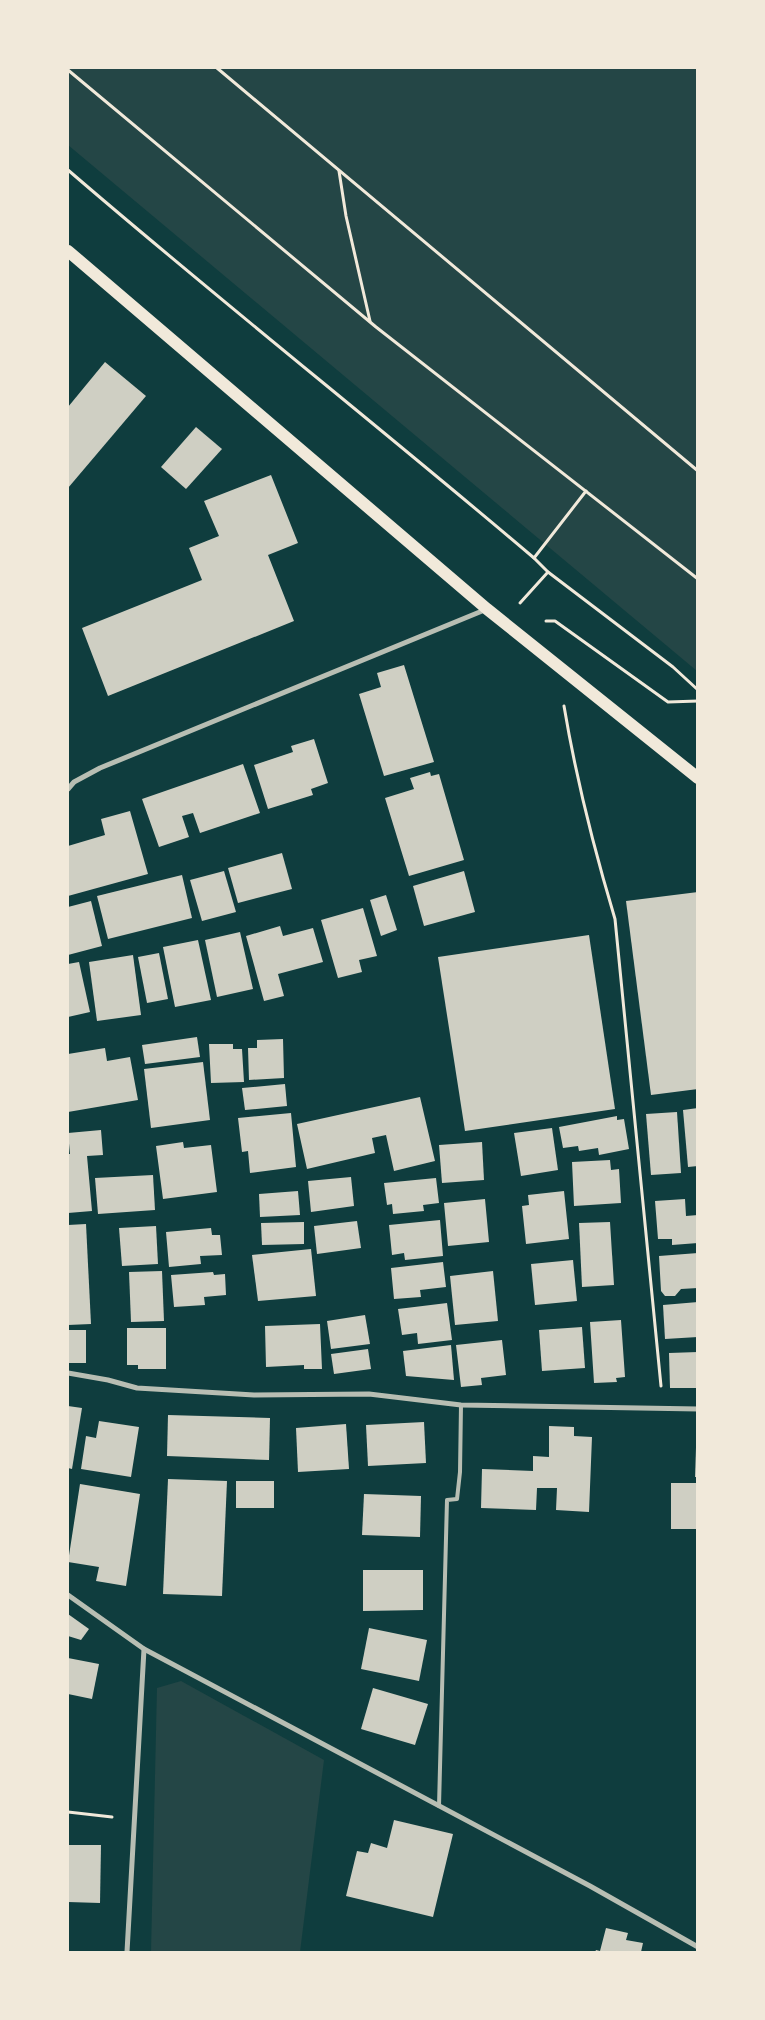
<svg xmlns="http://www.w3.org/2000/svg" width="765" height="2020" font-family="'Sofia Sans Condensed',sans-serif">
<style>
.green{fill:#244646}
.building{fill:#cfcfc3}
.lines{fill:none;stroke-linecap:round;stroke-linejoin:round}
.path{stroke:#f1e9da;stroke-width:3}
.service{stroke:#b8beb3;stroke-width:4}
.minor{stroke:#b8beb3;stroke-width:5}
.primary{stroke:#f1e9da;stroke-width:12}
</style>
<rect width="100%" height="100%" fill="#0f3d3e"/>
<g class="green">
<polygon points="68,68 697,68 697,671 68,145"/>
<polygon points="181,1681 324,1760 300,1952 151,1952 157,1688"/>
</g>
<g class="building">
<polygon points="105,362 146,396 68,488 68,407"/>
<polygon points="196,427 222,449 186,489 161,467"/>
<polygon points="271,475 298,543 268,555 294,621 108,696 82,628 202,580 189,548 219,536 204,501"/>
<polygon points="404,665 434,762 384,776 359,694 381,687 377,673"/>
<polygon points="314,739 328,783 311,789 313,795 268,809 254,765 293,752 291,746"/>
<polygon points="243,764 260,813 200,833 193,813 182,816 189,837 159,847 142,799"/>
<polygon points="430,772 431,776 439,774 464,860 409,876 385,798 414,789 410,778"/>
<polygon points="130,811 148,874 68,896 68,846 105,835 101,819"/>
<polygon points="282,853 292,889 238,903 228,868"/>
<polygon points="224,871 236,912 202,921 190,880"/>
<polygon points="464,871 475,912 424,926 413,886"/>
<polygon points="182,875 192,918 108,939 97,896"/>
<polygon points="698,892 698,1089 651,1095 626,901"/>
<polygon points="386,895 397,930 381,936 370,900"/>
<polygon points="91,901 102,946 68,955 68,907"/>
<polygon points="363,908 377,956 359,960 362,972 338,978 321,920"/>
<polygon points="280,926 283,936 313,928 323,962 278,974 284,996 264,1001 246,936"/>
<polygon points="240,932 253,989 217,997 205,940"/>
<polygon points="589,935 615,1109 465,1131 438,957"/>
<polygon points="198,940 211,1000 175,1007 163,947"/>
<polygon points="159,953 168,999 147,1003 138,957"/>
<polygon points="133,955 141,1015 97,1021 89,962"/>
<polygon points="79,962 90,1012 68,1017 68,964"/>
<polygon points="197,1037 200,1057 145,1064 142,1045"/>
<polygon points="283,1039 284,1078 249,1080 248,1048 257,1048 257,1040"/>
<polygon points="209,1044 233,1044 233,1049 242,1049 244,1082 211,1083"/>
<polygon points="105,1048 107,1061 130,1057 138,1100 68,1112 68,1054"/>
<polygon points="203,1062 210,1120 151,1128 144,1069"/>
<polygon points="285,1084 287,1106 245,1110 242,1088"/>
<polygon points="420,1097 435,1161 394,1171 386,1135 372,1138 375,1153 307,1169 297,1124"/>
<polygon points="698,1108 698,1166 688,1167 683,1110"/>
<polygon points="677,1112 681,1173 651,1175 646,1114"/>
<polygon points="291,1113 296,1167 250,1173 248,1151 242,1152 238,1118"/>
<polygon points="617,1116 617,1120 624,1119 629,1149 599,1155 598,1148 579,1151 578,1146 563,1148 559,1127"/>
<polygon points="552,1128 558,1170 521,1176 514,1133"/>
<polygon points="101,1130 103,1155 87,1156 92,1211 68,1213 68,1154 70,1154 68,1133"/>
<polygon points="183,1142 184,1148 211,1145 217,1192 163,1199 156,1146"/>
<polygon points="482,1142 484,1180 442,1183 439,1145"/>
<polygon points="610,1160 611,1170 619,1169 621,1203 574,1206 572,1162"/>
<polygon points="153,1175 155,1210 98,1214 95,1178"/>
<polygon points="351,1177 354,1206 311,1212 308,1181"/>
<polygon points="436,1178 439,1203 423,1205 424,1211 393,1214 392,1204 387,1205 384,1183"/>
<polygon points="298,1191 300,1215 260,1217 259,1194"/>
<polygon points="564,1191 569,1239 526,1244 522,1206 529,1205 528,1195"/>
<polygon points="485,1199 489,1242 448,1246 444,1203"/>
<polygon points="685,1199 686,1216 698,1215 698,1243 672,1245 672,1239 658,1239 655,1201"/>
<polygon points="440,1220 443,1256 405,1260 404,1253 392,1255 389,1225"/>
<polygon points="357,1221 361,1248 317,1254 314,1226"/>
<polygon points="304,1222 304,1244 262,1245 261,1223"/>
<polygon points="610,1222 614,1285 582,1287 579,1223"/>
<polygon points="86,1224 91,1324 68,1325 68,1225"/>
<polygon points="156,1226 158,1264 122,1266 119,1228"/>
<polygon points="211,1228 212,1235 220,1235 222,1255 200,1256 201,1264 169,1267 166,1232"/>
<polygon points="311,1249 316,1296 258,1301 252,1255"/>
<polygon points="698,1253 698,1288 681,1289 675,1296 665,1296 661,1291 659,1256"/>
<polygon points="573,1260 577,1301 535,1305 531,1264"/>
<polygon points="443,1262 446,1287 420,1290 421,1297 394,1299 391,1268"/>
<polygon points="162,1271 164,1321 131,1322 129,1272"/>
<polygon points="493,1271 498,1321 455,1325 450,1276"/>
<polygon points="213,1272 214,1275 225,1274 226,1295 204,1297 205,1305 174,1307 171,1275"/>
<polygon points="698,1302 698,1337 665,1339 663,1305"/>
<polygon points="447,1303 452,1340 418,1344 417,1333 402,1335 398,1309"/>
<polygon points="365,1315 370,1344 331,1349 327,1321"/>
<polygon points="621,1320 625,1377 616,1378 617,1382 594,1383 590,1322"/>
<polygon points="320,1324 322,1369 304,1369 304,1365 266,1367 265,1326"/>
<polygon points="582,1327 585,1368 542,1371 539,1330"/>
<polygon points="127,1328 166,1328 166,1369 138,1369 138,1365 127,1365"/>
<rect x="68" y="1330" width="18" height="33"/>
<polygon points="502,1340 506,1375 481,1378 482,1385 461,1387 456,1345"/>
<polygon points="451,1345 454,1380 406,1376 403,1351"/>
<polygon points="368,1349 371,1369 334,1374 331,1354"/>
<polygon points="698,1352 698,1388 670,1388 669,1353"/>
<polygon points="68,1406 82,1408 72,1469 68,1468"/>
<polygon points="168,1415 270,1418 269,1460 167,1456"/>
<polygon points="99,1421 139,1427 131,1477 81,1469 86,1436 96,1438"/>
<polygon points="424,1422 426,1463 368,1466 366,1425"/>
<polygon points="346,1424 349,1469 298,1472 296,1428"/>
<polygon points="549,1426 574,1427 574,1436 592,1437 589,1512 556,1510 557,1488 537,1488 536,1510 481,1508 482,1469 533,1471 533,1456 549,1457"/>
<polygon points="696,1448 698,1448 698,1477 695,1477"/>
<polygon points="168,1479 227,1481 222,1596 163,1594"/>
<rect x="236" y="1481" width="38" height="27"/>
<rect x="671" y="1483" width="27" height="46"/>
<polygon points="80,1484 140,1494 126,1586 96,1581 99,1567 68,1562"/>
<polygon points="364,1494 421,1496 420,1537 362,1535"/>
<polygon points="363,1570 423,1570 423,1610 363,1611"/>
<polygon points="68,1614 89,1629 81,1640 68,1636"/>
<polygon points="369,1628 427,1640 419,1681 361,1669"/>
<polygon points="68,1658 99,1664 92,1699 68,1694"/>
<polygon points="373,1688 428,1704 415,1745 361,1729"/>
<polygon points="394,1820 453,1834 433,1917 346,1896 357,1851 368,1853 371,1843 387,1848"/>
<polygon points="68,1845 101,1845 100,1903 68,1902"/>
<polygon points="606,1928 628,1933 626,1940 643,1943 641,1952 595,1952 596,1950 600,1951"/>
</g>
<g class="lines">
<g class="path">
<polyline points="217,68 698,471"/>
<polyline points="68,70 376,327 698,579"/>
<path d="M 68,170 C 221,302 380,427 534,558 L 548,572 L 673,667 L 698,690"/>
<polyline points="339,171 346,216 370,321"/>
<polyline points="534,558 586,491"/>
<polyline points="520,603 548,572"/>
<polyline points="546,621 555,621 668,702 698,701"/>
<path d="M 564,706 C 576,778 594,849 615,919 L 661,1386"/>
<polyline points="68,1812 112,1817"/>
</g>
<polyline class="service" points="439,1806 447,1500 457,1499 460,1472 461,1405"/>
<g class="minor">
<polyline points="68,789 74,782 100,768 487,609"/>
<polyline points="68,1373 108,1380 137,1388 254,1395 369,1394 461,1405 698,1409"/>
<polyline points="68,1595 144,1649 590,1886 698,1947"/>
<polyline points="127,1952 144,1649"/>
</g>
<polyline class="primary" points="68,251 487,609 698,778"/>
</g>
<rect width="765" height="2020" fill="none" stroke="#f1e9da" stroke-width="138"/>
</svg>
